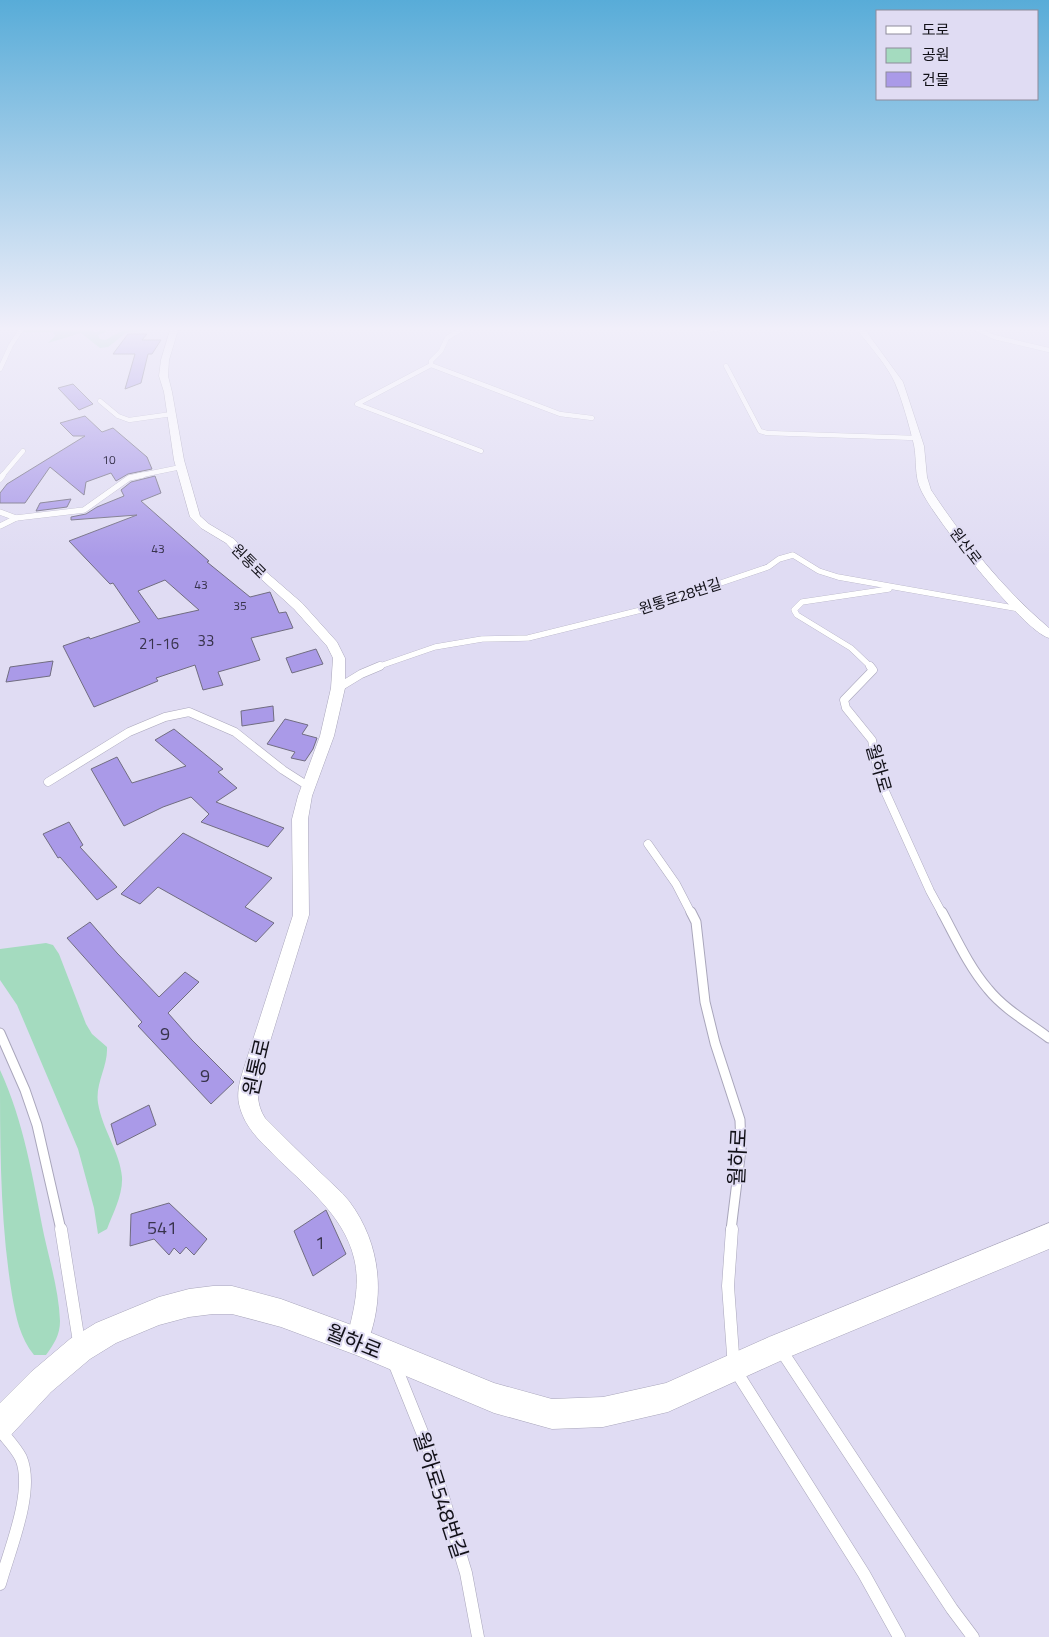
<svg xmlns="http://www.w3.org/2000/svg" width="1049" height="1637" font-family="'Titillium Web','Noto Sans KR',sans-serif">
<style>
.green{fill:#a4dbbf}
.building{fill:#aa9ae8;stroke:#716d81;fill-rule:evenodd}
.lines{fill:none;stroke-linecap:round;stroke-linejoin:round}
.service-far4-casing{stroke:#a9a6bb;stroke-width:5}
.service-far3-casing{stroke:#a9a6bb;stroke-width:6}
.service-far2-casing{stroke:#a9a6bb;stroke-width:9}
.service-far1-casing{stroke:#a9a6bb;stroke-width:11}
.service-casing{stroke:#a9a6bb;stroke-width:13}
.minor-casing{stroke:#a9a6bb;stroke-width:1}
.tertiary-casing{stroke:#a9a6bb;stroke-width:1}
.service-far4{stroke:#fff;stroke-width:4.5}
.service-far3{stroke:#fff;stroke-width:5.5}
.service-far2{stroke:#fff;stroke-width:8}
.service-far1{stroke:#fff;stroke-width:9}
.service{stroke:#fff;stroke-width:12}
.minor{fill:#fff;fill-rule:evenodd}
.tertiary{fill:#fff;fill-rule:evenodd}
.labels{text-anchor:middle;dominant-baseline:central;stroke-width:4;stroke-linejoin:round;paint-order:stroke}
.far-number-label{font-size:12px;fill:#38334c}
.far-street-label{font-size:15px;fill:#121118;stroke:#e0dcf3}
.number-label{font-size:15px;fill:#38334c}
.street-label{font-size:18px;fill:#121118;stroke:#e0dcf3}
.near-number-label{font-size:18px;fill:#38334c}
.near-street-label{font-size:21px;fill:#121118;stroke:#e0dcf3}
</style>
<rect width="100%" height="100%" fill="#e0dcf3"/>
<g class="green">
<path d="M 27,327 L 79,327 L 95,332 L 105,330 L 106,332 L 98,335 L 100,339 L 105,340 C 117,335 129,322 143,331 L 126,333 L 108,347 L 100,348 L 81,333 L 48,343 L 55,336 L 53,332 L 23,332 Z"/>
<path d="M 46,943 L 53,945 L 59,954 L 86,1024 L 92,1034 L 107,1047 C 108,1067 95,1083 98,1103 C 102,1129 120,1152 122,1177 C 123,1195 113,1213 107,1229 L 98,1234 L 94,1208 L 78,1149 L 17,1005 L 0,980 L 0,949 Z"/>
<path d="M 0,1070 C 24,1122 33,1179 44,1235 C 50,1262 59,1292 60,1321 C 60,1335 54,1344 46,1355 L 34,1355 C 20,1338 16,1317 12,1295 C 0,1221 0,1145 0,1070 Z"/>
</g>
<g class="building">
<polygon points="128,334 147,334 142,340 161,340 152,354 148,354 141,383 125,389 135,354 113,354"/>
<polygon points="73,384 93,404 79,410 58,388"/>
<polygon points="85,416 102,432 113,428 147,457 152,469 128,474 116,481 111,473 86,482 84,495 50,467 25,503 0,503 0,493 7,484 85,436 73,436 60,423"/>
<path d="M 155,476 L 161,493 L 141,501 L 209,561 L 207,562 L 250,597 L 270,592 L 279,613 L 286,612 L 293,628 L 251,638 L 260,660 L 218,672 L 223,685 L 203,690 L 195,665 L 156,678 L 158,681 L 94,707 L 63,646 L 89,637 L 90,639 L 140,622 L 113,583 L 110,584 L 69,541 L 137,515 L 71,520 L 71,517 L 86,514 L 97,507 L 124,496 L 121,490 L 131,482 ZM 165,580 L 199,610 L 158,619 L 138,591 Z"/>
<polygon points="71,499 67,507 36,511 40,503"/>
<polygon points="316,649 323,664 292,673 286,658"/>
<polygon points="53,661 50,676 6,682 10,667"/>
<polygon points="273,706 274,721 242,726 241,711"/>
<polygon points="285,719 308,725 302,734 317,738 313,749 305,761 291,758 295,752 267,744"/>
<polygon points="174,729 223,769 218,772 237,788 216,802 284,828 268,847 201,822 209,814 191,797 163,807 124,826 91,769 117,757 132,783 186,766 155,740"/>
<polygon points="69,822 83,845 80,847 117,887 97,900 60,857 58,858 43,834"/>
<polygon points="183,833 272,878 245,907 274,923 256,942 158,887 140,904 121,894"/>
<polygon points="90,922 117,953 159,997 185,972 199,982 168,1013 192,1040 234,1082 211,1104 138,1026 142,1022 67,938"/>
<polygon points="149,1105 156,1125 117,1145 111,1124"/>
<polygon points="169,1203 207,1239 194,1255 186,1247 180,1254 174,1248 169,1255 154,1239 130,1246 131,1214"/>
<polygon points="326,1210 346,1254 313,1276 294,1231"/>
</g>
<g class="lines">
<g class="service-far4-casing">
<g id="service-far4">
<polyline points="465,327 447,338 441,351 431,361 431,365 560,414 592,418"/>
<polyline points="689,327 717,329 725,327"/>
<polyline points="972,327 994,337 1049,350"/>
<polyline points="431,365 357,404 481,451"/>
<polyline points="726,366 760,431 767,433 916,438"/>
<polyline points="0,369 11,345 23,327"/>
<polyline points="100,401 118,416 129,420 172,414"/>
<polyline points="2,476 23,451"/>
<polyline points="137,476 181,467"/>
</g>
</g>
<g class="service-far3-casing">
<g id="service-far3">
<polyline points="0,479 3,475"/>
<polyline points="0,512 16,518"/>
<polyline points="0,526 16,518 84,510 129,478 143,475"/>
<polyline points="377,667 435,647 482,639 528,638 641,610 768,567 779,559 793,555 819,571 838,577 1019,609"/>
<polyline points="871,667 851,648 797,615 794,610 802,602 889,589"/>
</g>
</g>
<g class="service-far2-casing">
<g id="service-far2">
<polyline points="870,666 873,670 844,700 846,708 872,740 879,778 930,891 942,913"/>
<polyline points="338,688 361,674 380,666"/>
<polyline points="48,782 129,732 165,717 189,712 235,732 283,770 308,786"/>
<polyline points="648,844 676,884 691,913"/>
</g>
</g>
<g class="service-far1-casing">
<g id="service-far1">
<polyline points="691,912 696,922 705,1002 715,1043 740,1120 741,1149 731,1230"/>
<path d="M 942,912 C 956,938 969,967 988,989 C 1004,1009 1029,1023 1049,1038"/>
<polyline points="0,1033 25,1090 37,1125 61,1230"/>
</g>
</g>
<g class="service-casing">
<g id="service">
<polyline points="61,1229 79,1342"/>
<polyline points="732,1229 728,1286 734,1368 864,1574 899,1637"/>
<polyline points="781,1350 952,1609 973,1637"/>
<polyline points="395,1365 428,1447 466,1573 478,1637"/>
<path d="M 0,1430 C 7,1439 16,1448 21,1458 C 35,1491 9,1551 0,1584"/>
</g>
</g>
<g class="minor-casing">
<g id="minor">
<path d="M 171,327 L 179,327 L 169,360 L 168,376 L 172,392 L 184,460 L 200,516 L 209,524 L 234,539 L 257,564 L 302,603 L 337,642 L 345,658 L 345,688 L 334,736 L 312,796 L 308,819 L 309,915 L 260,1074 C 257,1090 256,1104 265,1118 C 284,1137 303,1156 322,1174 C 331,1183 341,1191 349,1201 C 382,1245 386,1300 365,1349 L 357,1352 L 349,1349 L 346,1341 C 353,1314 361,1286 354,1258 C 344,1215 303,1184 273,1154 C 258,1139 244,1126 239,1104 C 237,1094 239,1084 242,1074 L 293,915 L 292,819 L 298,796 L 320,736 L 331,688 L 333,658 L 327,646 L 294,609 L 249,568 L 226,543 L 201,528 L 190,517 L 174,460 L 164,392 L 159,376 L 161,360 Z"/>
<path d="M 855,327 L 863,327 L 903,382 L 924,446 L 927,477 L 931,490 C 965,541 1002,588 1049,628 L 1049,638 C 1023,631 933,517 921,490 C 914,476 917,460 914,445 C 909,425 903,402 895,383 C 888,366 867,343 855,327 Z"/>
</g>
</g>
<g class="tertiary-casing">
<polygon id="tertiary" points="1049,1223 1049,1249 789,1357 668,1412 603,1427 552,1429 494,1413 356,1355 281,1327 232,1314 213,1314 189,1317 159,1325 116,1343 90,1359 51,1392 11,1435 0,1439 0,1403 31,1372 70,1339 96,1323 159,1297 189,1289 213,1286 232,1286 281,1299 357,1327 494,1383 552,1399 603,1397 666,1383 769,1337"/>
</g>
<use href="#service-far4" class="service-far4"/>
<use href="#service-far3" class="service-far3"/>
<use href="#service-far2" class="service-far2"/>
<use href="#service-far1" class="service-far1"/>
<use href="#service" class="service"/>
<use href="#minor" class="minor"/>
<use href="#tertiary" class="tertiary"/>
</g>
<linearGradient id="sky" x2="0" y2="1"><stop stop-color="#58acd8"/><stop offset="0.59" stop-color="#f1effa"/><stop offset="1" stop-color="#f1effa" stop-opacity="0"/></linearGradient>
<rect width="1049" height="557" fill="url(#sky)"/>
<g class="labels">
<g class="far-number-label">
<text x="109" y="459">10</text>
<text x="158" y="548">43</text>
<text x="201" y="584">43</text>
<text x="240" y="605">35</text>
</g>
<g class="far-street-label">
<text transform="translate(966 546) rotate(53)">원산로</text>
<text transform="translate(249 561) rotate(45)">원통로</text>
<text transform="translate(680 596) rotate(-18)">원통로28번길</text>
</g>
<g class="number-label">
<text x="206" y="640">33</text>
<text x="159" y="643">21-16</text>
</g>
<g class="street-label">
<text transform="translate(879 768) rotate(74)">월하로</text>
</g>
<g class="near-number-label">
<text x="165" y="1033">9</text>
<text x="205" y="1075">9</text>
<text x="162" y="1227">541</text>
<text x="320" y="1242">1</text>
</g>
<g class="near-street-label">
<text transform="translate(256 1067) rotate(-77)">원통로</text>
<text transform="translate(737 1157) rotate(-87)">월하로</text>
<text transform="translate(354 1341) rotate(22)">월하로</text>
<text transform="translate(441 1495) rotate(72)">월하로548번길</text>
</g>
</g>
<rect x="876" y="10" width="162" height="90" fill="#e0dcf3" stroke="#8e8b9b"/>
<rect x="886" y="26" width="25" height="8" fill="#ffffff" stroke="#8e8b9b"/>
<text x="922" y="35" font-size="15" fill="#121118">도로</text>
<rect x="886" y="48" width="25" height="15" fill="#a4dbbf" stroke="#8e8b9b"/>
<text x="922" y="60" font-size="15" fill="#121118">공원</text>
<rect x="886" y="72" width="25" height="15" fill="#aa9ae8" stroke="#8e8b9b"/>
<text x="922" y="85" font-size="15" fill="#121118">건물</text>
</svg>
